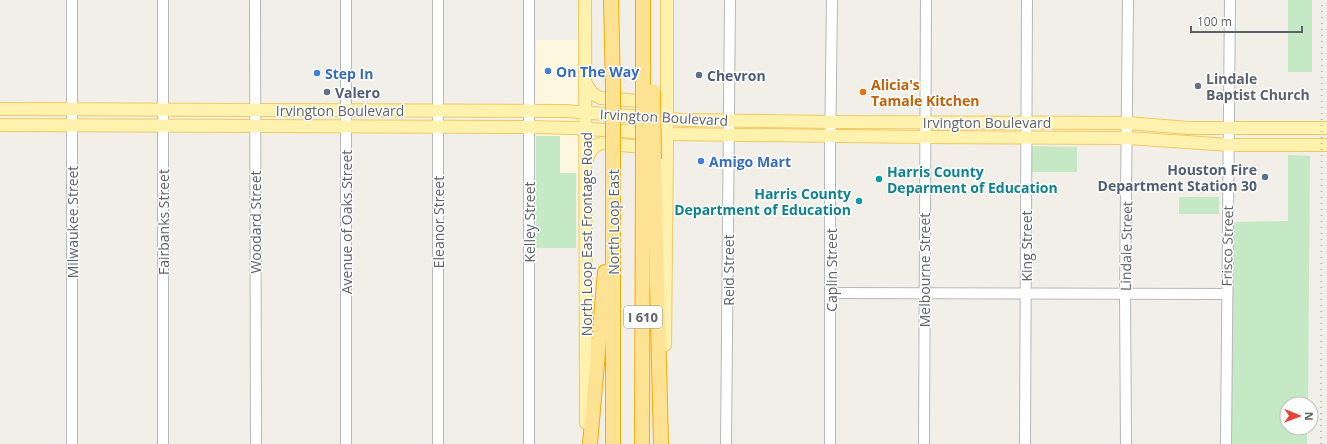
<svg xmlns="http://www.w3.org/2000/svg" width="1327" height="444" font-family="'Open Sans',sans-serif">
<style>
.commercial{fill:#fef7e0}
.green{fill:#c5e8c5}
.lines{fill:none;stroke-linecap:round;stroke-linejoin:round}
.minor-casing{stroke:#b5b8bc;stroke-width:12}
.major-casing{stroke:#f2c960;stroke-width:14}
.highway-casing{stroke:#f9ab00;stroke-width:16}
.minor{stroke:#fff;stroke-width:10}
.major{stroke:#fff2af;stroke-width:12}
.highway{stroke:#fde293;stroke-width:14}
.rail{stroke:#b6b7b8;stroke-width:2;stroke-dasharray:1 5;stroke-linecap:butt}
.highway-bridge-casing{stroke:#f9ab00;stroke-width:16;stroke-linecap:butt}
.highway-bridge{stroke:#fde293;stroke-width:14}
.shop-dot{fill:#3f7fe0;stroke:#fff;stroke-width:1.5}
.service-dot{fill:#5c6f8a;stroke:#fff;stroke-width:1.5}
.worship-dot{fill:#6b7280;stroke:#fff;stroke-width:1.5}
.food-dot{fill:#e8710a;stroke:#fff;stroke-width:1.5}
.culture-dot{fill:#0f9aa8;stroke:#fff;stroke-width:1.5}
.labels{text-anchor:middle;dominant-baseline:central;stroke-width:3;stroke-linejoin:round;paint-order:stroke}
.shield{fill:#fff;stroke:#8f9295;stroke-width:1}
.shield-label{font-size:13px;font-weight:bold;fill:#5f6368}
.shop-label{font-size:14px;font-weight:bold;fill:#366cbe;stroke:#fff;text-anchor:start}
.service-label{font-size:14px;font-weight:bold;fill:#4e5e75;stroke:#fff;text-anchor:start}
.worship-label{font-size:14px;font-weight:bold;fill:#5b616d;stroke:#fff;text-anchor:start}
.food-label{font-size:14px;font-weight:bold;fill:#c56008;stroke:#fff;text-anchor:start}
.street-label{font-size:14px;fill:#5f6368;stroke:#fff}
.culture-label{font-size:14px;font-weight:bold;fill:#0d838f;stroke:#fff;text-anchor:start}
</style>
<rect width="100%" height="100%" fill="#f1efe8"/>
<polygon class="commercial" points="536,40 581,40 581,173 560,173 560,136 535,136"/>
<g class="green">
<rect x="1288" y="0" width="24" height="72"/>
<polygon points="536,136 560,136 560,173 576,173 576,248 536,248"/>
<polygon points="1032,146 1077,147 1077,172 1032,172"/>
<polygon points="1288,155 1310,156 1308,404 1287,404 1287,428 1307,428 1307,444 1231,444 1233,222 1288,221"/>
<rect x="1179" y="197" width="40" height="17"/>
</g>
<g class="lines">
<g class="minor-casing">
<g id="minor">
<polyline points="72,0 72,444"/>
<polyline points="255,0 256,444"/>
<polyline points="346,0 346,444"/>
<polyline points="529,0 529,444"/>
<polyline points="831,293 1227,294"/>
<polyline points="163,444 163,0"/>
<polyline points="438,444 438,0"/>
<polyline points="726,444 730,0"/>
<polyline points="830,444 830,156 832,0"/>
<polyline points="924,444 926,0"/>
<polyline points="1025,444 1027,0"/>
<polyline points="1126,444 1125,293 1128,0"/>
<polyline points="1226,444 1230,0"/>
</g>
</g>
<g class="major-casing">
<g id="major">
<polyline points="585,0 586,423"/>
<path d="M 585,82 C 590,90 592,95 601,98 L 652,102"/>
<polyline points="0,109 565,111 683,120 831,122 1128,123 1188,128 1327,128"/>
<polyline points="0,125 529,127 574,128 667,134 925,137 1128,138 1230,145 1327,145"/>
<path d="M 587,159 C 591,150 592,146 602,143 L 652,148"/>
<polyline points="665,345 667,143 667,0"/>
</g>
</g>
<g class="highway-casing">
<g id="highway">
<polyline points="611,0 613,88"/>
<polyline points="643,0 643,90"/>
<polyline points="654,159 661,444"/>
<polyline points="590,444 605,272"/>
<polyline points="613,444 613,155"/>
<polyline points="642,444 643,158"/>
</g>
</g>
<use href="#minor" class="minor"/>
<use href="#major" class="major"/>
<use href="#highway" class="highway"/>
<polyline class="rail" points="1321,444 1322,0"/>
<g class="highway-bridge-casing">
<g id="highway-bridge">
<polyline points="643,90 643,158"/>
<polyline points="653,91 654,159"/>
<polyline points="613,155 613,88"/>
</g>
</g>
<use href="#highway-bridge" class="highway-bridge"/>
</g>
<g class="shop-dot">
<circle cx="548" cy="71" r="4"/>
<circle cx="317" cy="73" r="4"/>
<circle cx="701" cy="161" r="4"/>
</g>
<g class="service-dot">
<circle cx="699" cy="75" r="4"/>
<circle cx="327" cy="92" r="4"/>
<circle cx="1265" cy="177" r="4"/>
</g>
<circle class="worship-dot" cx="1198" cy="86" r="4"/>
<circle class="food-dot" cx="863" cy="92" r="4"/>
<g class="culture-dot">
<circle cx="879" cy="179" r="4"/>
<circle cx="859" cy="201" r="4"/>
</g>
<g class="labels">
<rect class="shield" x="624" y="306" width="38" height="22" rx="3"/>
<g class="shield-label">
<text x="643" y="317">I 610</text>
</g>
<g class="shop-label">
<text x="556" y="71">On The Way</text>
<text x="325" y="73">Step In</text>
<text x="709" y="161">Amigo Mart</text>
</g>
<g class="service-label">
<text x="707" y="75">Chevron</text>
<text x="335" y="92">Valero</text>
<text x="1257" y="169" text-anchor="end">Houston Fire<tspan x="1257" dy="16">Department Station 30</tspan></text>
</g>
<g class="worship-label">
<text x="1206" y="78">Lindale<tspan x="1206" dy="16">Baptist Church</tspan></text>
</g>
<g class="food-label">
<text x="871" y="84">Alicia's<tspan x="871" dy="16">Tamale Kitchen</tspan></text>
</g>
<g class="street-label">
<text x="340" y="110">Irvington Boulevard</text>
<text transform="translate(664 117) rotate(3)">Irvington Boulevard</text>
<text x="987" y="122">Irvington Boulevard</text>
<text transform="translate(72 222) rotate(-90)">Milwaukee Street</text>
<text transform="translate(163 222) rotate(-90)">Fairbanks Street</text>
<text transform="translate(255 222) rotate(-90)">Woodard Street</text>
<text transform="translate(346 222) rotate(-90)">Avenue of Oaks Street</text>
<text transform="translate(438 222) rotate(-90)">Eleanor Street</text>
<text transform="translate(529 222) rotate(-90)">Kelley Street</text>
<text transform="translate(613 222) rotate(-90)">North Loop East</text>
<text transform="translate(586 234) rotate(-90)">North Loop East Frontage Road</text>
<text transform="translate(1026 246) rotate(-90)">King Street</text>
<text transform="translate(1126 246) rotate(-89)">Lindale Street</text>
<text transform="translate(1227 246) rotate(-89)">Frisco Street</text>
<text transform="translate(728 270) rotate(-90)">Reid Street</text>
<text transform="translate(831 270) rotate(-90)">Caplin Street</text>
<text transform="translate(924 270) rotate(-90)">Melbourne Street</text>
</g>
<g class="culture-label">
<text x="887" y="171">Harris County<tspan x="887" dy="16">Deparment of Education</tspan></text>
<text x="851" y="193" text-anchor="end">Harris County<tspan x="851" dy="16">Department of Education</tspan></text>
</g>
</g>
<g transform="translate(1299 416) rotate(91)"><circle r="19" fill="#ffffff" stroke="#bfc1c3"/>
<path d="M0-3L7 15L0 10L-7 15Z" fill="#ea4335"/>
<text y="-6" font-size="11" font-weight="bold" text-anchor="middle" fill="#5f6368">N</text>
</g>
<path d="M1191 26v6h111v-6" fill="none" stroke="#5f6368" stroke-width="2"/>
<text x="1197" y="26" font-size="12" fill="#5f6368" stroke="#ffffff" stroke-width="3" paint-order="stroke">100 m</text>
</svg>
